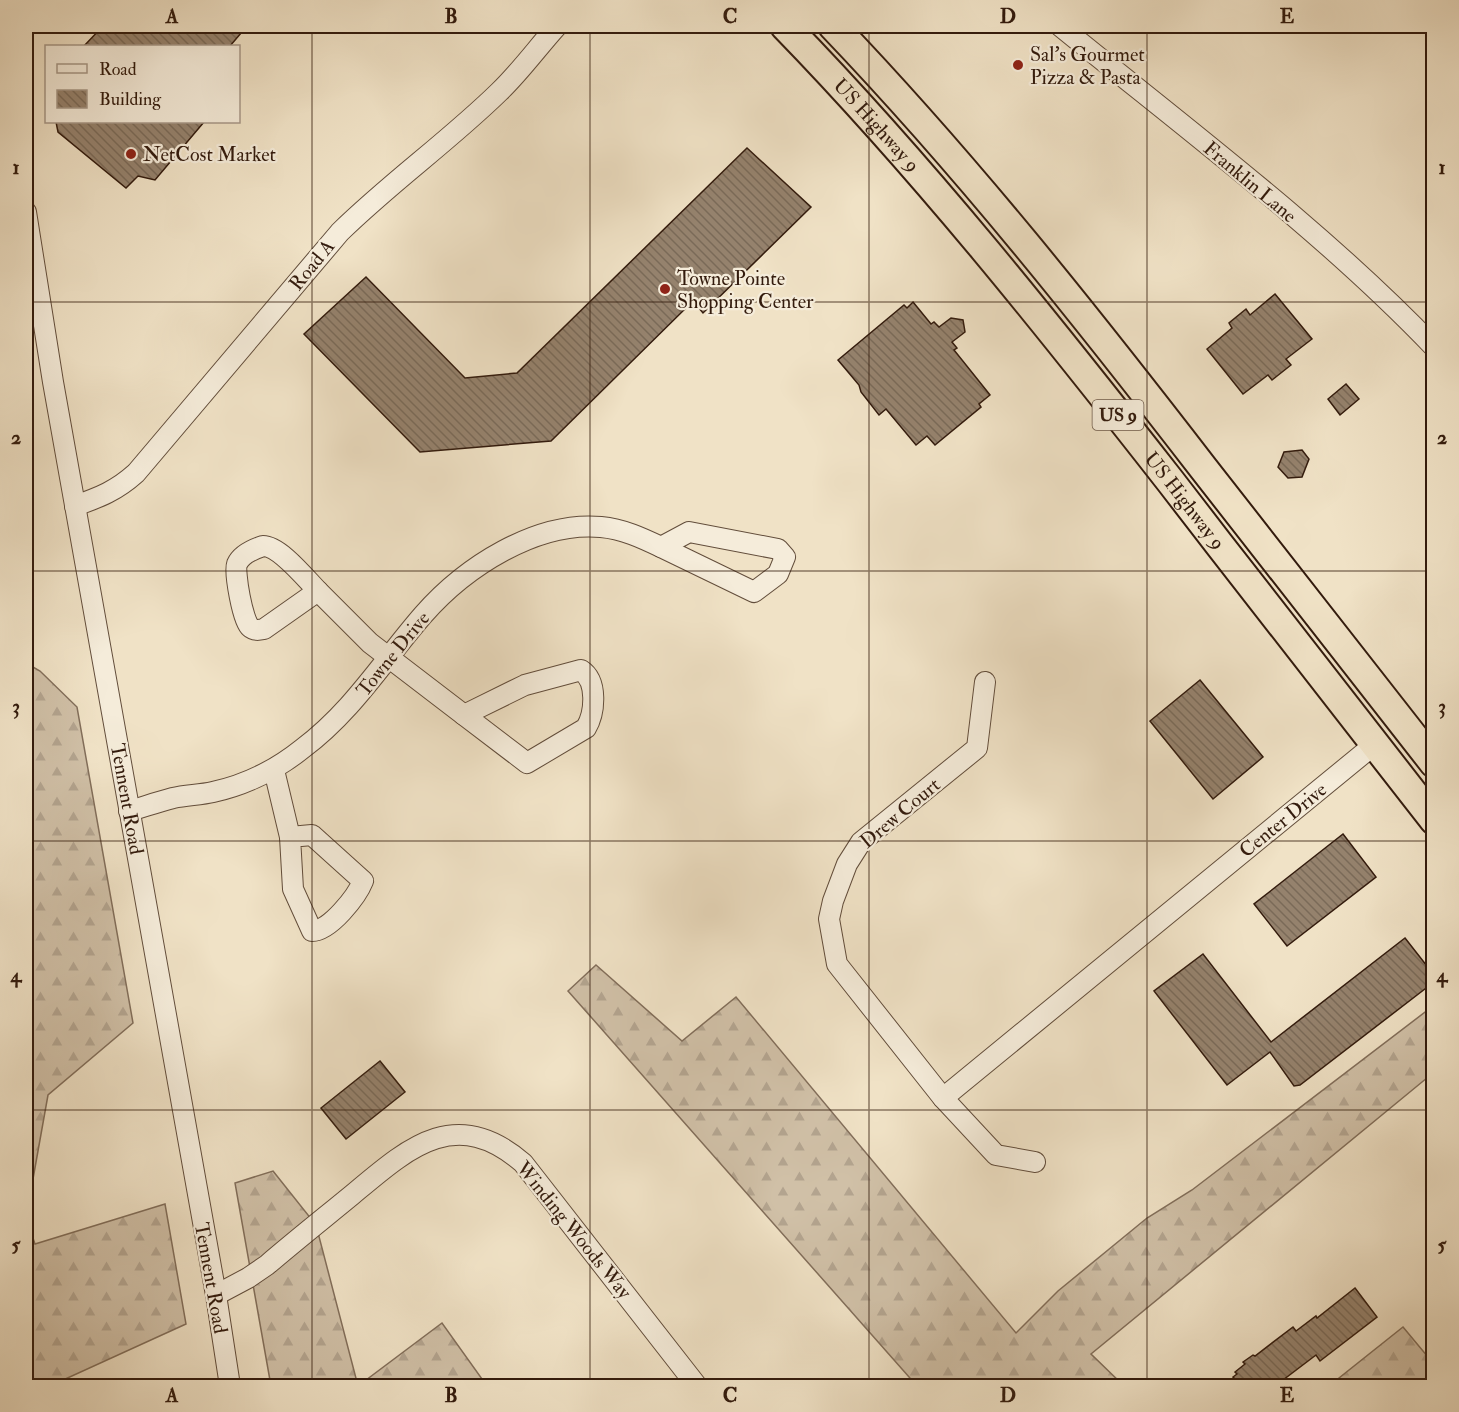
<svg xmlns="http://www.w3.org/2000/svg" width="1459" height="1412" font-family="'IM FELL Double Pica',serif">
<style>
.forest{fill:url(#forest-firs);stroke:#826e5a;stroke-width:1.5}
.building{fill:url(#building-back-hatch);stroke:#331b0d;stroke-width:1.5}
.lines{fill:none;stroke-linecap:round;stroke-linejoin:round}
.minor-casing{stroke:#624d3b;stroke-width:22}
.highway-casing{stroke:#331b0d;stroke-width:32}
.minor{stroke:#f5ecda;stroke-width:20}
.highway{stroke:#f0e2c6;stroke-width:28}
.grid{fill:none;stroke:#331b0d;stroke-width:1.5;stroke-opacity:0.55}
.poi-dot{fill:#8f2418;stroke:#f5ecda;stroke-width:2}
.labels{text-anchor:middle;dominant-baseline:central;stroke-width:4.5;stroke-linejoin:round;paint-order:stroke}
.shield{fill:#f5ecda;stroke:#6d5a4a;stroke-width:1.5}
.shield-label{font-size:18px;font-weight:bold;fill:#331b0d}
.poi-label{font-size:20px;fill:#331b0d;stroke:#f5ecda;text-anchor:start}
.street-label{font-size:20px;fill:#331b0d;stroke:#f5ecda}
.neatline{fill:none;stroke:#331b0d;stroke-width:2}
.grid-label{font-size:20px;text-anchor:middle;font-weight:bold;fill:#331b0d}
</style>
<defs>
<pattern id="forest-firs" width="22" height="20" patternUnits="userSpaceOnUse" patternTransform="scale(1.5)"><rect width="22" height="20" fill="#d0c0a7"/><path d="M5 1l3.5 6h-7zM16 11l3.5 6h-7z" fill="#b3a48f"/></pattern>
<pattern id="building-back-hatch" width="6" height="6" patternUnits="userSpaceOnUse" patternTransform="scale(1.5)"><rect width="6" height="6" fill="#95826d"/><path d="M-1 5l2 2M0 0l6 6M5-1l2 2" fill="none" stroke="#7a6a58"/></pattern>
</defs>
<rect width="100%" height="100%" fill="#f0e2c6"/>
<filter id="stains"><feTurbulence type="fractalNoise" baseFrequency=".00333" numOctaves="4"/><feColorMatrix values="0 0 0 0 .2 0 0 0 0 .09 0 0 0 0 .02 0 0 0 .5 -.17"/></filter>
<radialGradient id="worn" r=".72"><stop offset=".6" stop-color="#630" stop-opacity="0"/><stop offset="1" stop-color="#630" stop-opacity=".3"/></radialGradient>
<g class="forest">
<polygon points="26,663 40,671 77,707 133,1023 48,1095 26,1218 35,1244 165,1204 186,1324 50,1386 26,1386"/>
<polygon points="596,965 682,1041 736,997 1016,1333 1058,1291 1147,1218 1192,1190 1433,1006 1433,1073 1091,1354 1124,1386 917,1386 568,991"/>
<polygon points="273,1171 316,1225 358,1386 442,1323 487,1386 271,1386 235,1183"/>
<polygon points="1403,1327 1433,1363 1433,1386 1329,1386"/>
</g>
<g class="building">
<polygon points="103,26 247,26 230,46 84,46"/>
<polygon points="56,122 204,122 155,180 138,176 126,188 58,132"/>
<polygon points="747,148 811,207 703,313 693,301 551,441 420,452 304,334 366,277 465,378 517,373"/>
<polygon points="1275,294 1312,339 1286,359 1291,365 1272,380 1268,375 1243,394 1207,349 1232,328 1229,323 1246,309 1250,315"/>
<polygon points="913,302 931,324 934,322 939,327 951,318 963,320 965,332 952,342 957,348 954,350 990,395 979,404 981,407 935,445 927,436 916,445 886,409 879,415 861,392 859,385 838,360 904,305 907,308"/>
<polygon points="1346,384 1359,399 1340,415 1328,399"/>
<polygon points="1302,450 1309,459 1302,477 1288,478 1278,467 1284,452"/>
<polygon points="1200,680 1263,757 1213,799 1150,721"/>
<polygon points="1343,834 1376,877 1287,946 1254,904"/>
<polygon points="1405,938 1434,975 1434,982 1300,1085 1294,1086 1270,1052 1227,1085 1154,991 1203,954 1271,1042"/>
<polygon points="380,1061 405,1092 346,1139 321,1108"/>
<polygon points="1355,1288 1377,1317 1320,1361 1316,1355 1275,1386 1241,1386 1233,1377 1237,1374 1235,1372 1245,1364 1243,1362 1253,1355 1255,1356 1293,1327 1296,1331 1316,1316 1317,1318"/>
</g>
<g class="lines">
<g class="minor-casing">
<g id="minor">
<path d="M 1060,26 C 1185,128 1322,230 1434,347"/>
<polyline points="26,212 53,382 216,1295 230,1386"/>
<path d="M 75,506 C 100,497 116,491 136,473 L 340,232 C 391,182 449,141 499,92 C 520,72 538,47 557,26"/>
<polygon points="689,532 778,549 785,557 778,574 754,592 661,547"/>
<path d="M 263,546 C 280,546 306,579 318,591 L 264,629 C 259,630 254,631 250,627 C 243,622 234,572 237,564 C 241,555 254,549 263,546 Z"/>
<polyline points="318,591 370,643 464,715"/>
<path d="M 581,670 C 598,681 595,713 586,728 L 527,763 L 464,715 L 525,685 Z"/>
<polyline points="985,682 977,748 861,842 847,864 833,901 829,919 837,964 943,1098 996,1155 1035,1162"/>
<polyline points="274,770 290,837"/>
<path d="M 129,811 C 143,807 158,802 173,798 C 186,795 200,795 213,792 C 245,785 277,769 302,749 C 352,712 383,661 423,615 C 465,567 536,521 601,527 C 623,529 642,538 661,547"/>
<path d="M 312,835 L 363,881 C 357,896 330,931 312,931 L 293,889 L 290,837 Z"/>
<polyline points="943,1098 1375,744"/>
<path d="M 216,1295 L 248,1278 L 267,1265 C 295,1241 324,1218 352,1195 C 407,1149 455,1104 523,1163 L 697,1386"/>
</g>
</g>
<g class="highway-casing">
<g id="highway">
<path id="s1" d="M 785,26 C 924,169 1048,325 1171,482 C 1258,595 1346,707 1434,820"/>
<path d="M 833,26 C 966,165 1086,316 1204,469 C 1280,567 1357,665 1434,763"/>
</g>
</g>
<use href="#minor" class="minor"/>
<use href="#highway" class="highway"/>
</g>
<path class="grid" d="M 312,26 L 312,1386M 590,26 L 590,1386M 869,26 L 869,1386M 1147,26 L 1147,1386M 26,302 L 1434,302M 26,571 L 1434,571M 26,841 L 1434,841M 26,1110 L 1434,1110"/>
<g class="poi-dot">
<circle cx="1018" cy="65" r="6"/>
<circle cx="131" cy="154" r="6"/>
<circle cx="665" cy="289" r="6"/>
</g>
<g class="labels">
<rect class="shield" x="1092.5" y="400" width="51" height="30" rx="4.5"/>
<g class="shield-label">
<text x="1118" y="415">US 9</text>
</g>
<g class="poi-label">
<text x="1030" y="54">Sal's Gourmet<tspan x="1030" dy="23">Pizza &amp; Pasta</tspan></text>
<text x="143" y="154">NetCost Market</text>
<text x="677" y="278">Towne Pointe<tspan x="677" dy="23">Shopping Center</tspan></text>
</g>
<g class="street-label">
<text stroke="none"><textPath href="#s1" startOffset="135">US Highway 9</textPath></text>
<text transform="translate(1250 182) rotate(40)">Franklin Lane</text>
<text transform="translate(312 265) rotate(-51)">Road A</text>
<text stroke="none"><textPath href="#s1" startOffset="621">US Highway 9</textPath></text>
<text transform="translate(393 654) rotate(-51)">Towne Drive</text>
<text transform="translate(127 799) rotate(80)">Tennent Road</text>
<text transform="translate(900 813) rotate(-40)">Drew Court</text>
<text transform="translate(1283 820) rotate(-39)">Center Drive</text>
<text transform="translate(574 1230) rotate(51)">Winding Woods Way</text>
<text transform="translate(211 1278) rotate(80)">Tennent Road</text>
</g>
</g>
<rect width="1459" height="1412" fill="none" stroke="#f0e2c6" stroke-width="66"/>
<rect x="45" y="45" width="195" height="78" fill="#f5ecda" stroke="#a79888" stroke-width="1.5"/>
<rect x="57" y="64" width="30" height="9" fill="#f5ecda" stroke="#a79888" stroke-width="1.5"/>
<text x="99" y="75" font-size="18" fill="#331b0d">Road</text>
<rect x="57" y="90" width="30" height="18" fill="url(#building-back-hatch)" stroke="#a79888" stroke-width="1.5"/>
<text x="99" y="105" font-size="18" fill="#331b0d">Building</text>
<rect x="33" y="33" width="1393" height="1346" class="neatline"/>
<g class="grid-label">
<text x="172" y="23">A</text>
<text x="451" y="23">B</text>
<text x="730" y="23">C</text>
<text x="1008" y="23">D</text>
<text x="1287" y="23">E</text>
<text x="16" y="174">1</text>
<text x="1442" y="174">1</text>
<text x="16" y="444">2</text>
<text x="1442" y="444">2</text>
<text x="16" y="713">3</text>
<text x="1442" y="713">3</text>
<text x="16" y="982">4</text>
<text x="1442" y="982">4</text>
<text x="16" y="1251">5</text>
<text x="1442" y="1251">5</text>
<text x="172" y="1402">A</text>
<text x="451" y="1402">B</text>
<text x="730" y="1402">C</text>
<text x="1008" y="1402">D</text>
<text x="1287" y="1402">E</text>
</g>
<rect width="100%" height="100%" filter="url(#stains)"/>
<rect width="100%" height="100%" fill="url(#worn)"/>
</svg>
